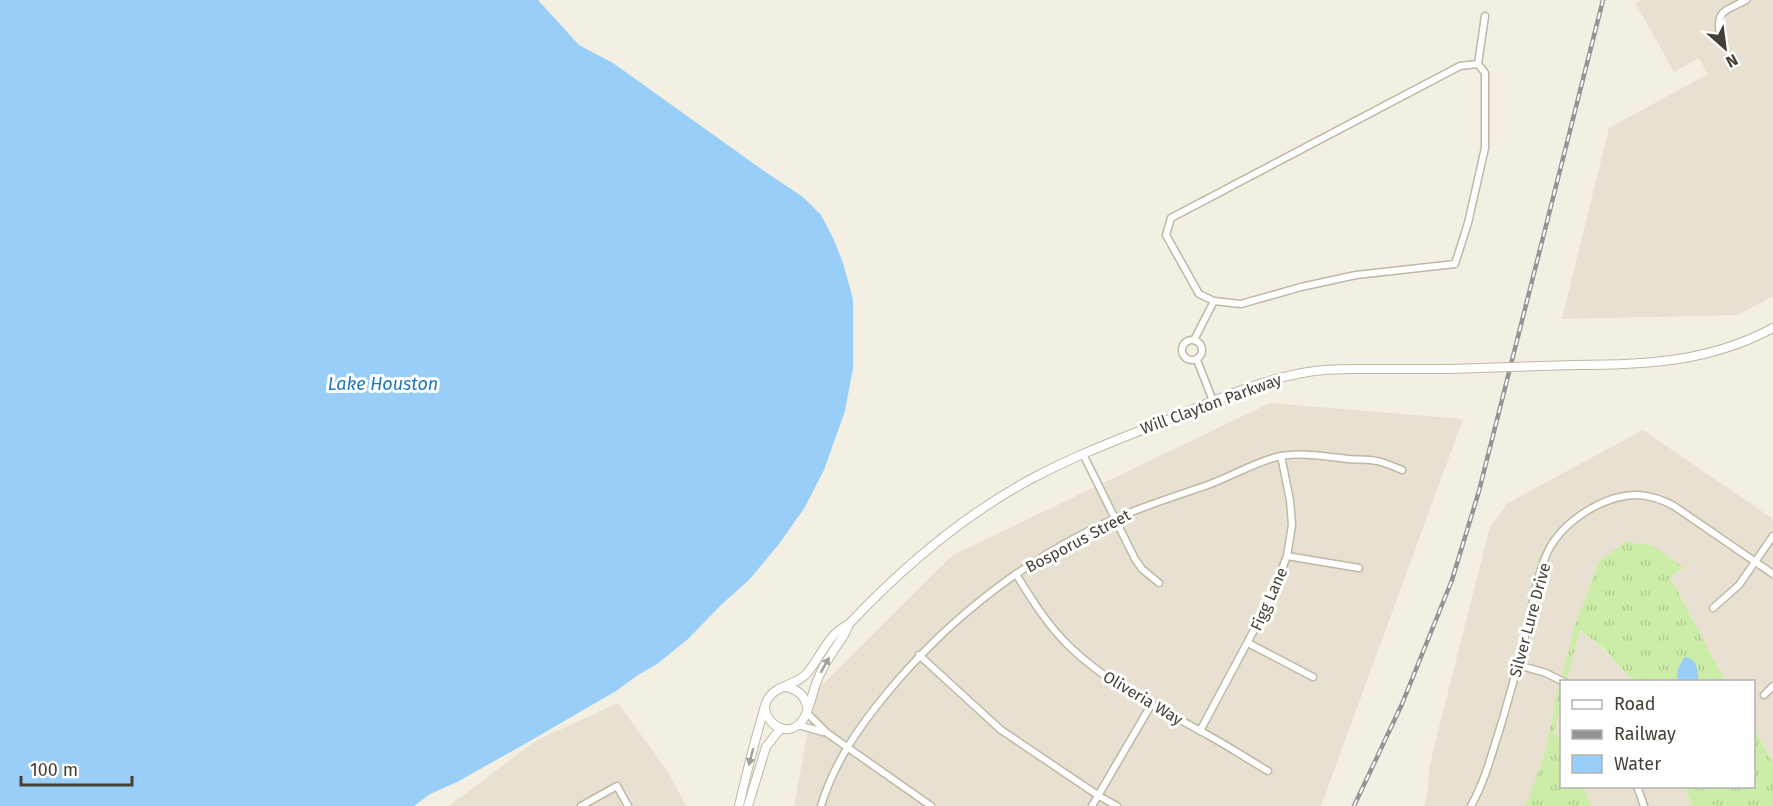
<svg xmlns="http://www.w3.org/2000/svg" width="1773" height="806" font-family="'Fira Sans',sans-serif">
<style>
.residential{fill:#e8e1d1}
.grass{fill:url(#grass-tufts)}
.water{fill:#98cef8}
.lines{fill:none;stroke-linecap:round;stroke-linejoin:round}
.minor-casing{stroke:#c0b7a5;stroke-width:9}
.tertiary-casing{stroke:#c0b7a5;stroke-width:10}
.minor{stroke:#fff;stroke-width:6}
.tertiary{stroke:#fff;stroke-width:8}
.rail-casing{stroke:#949494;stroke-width:4.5}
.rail{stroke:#fff;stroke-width:2;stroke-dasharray:7;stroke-linecap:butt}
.tertiary-bridge-casing{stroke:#c0b7a5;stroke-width:10;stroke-linecap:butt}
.tertiary-bridge{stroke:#fff;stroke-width:8}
.oneway{fill:#a29f99}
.labels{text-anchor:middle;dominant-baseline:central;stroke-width:6;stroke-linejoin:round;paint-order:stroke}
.street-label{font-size:16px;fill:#463f33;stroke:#fff}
.water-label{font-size:18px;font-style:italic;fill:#2178bd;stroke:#fff}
</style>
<defs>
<pattern id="grass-tufts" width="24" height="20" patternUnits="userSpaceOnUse" patternTransform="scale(1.5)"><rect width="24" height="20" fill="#cceda7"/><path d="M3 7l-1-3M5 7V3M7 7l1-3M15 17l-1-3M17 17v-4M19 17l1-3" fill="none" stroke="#b1cc90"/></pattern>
</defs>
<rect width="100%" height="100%" fill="#f4efe3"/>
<g class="residential">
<polygon points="1642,0 1773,0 1773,296 1738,315 1562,319 1609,128 1708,74 1699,58 1674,72 1636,4"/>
<polygon points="1270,403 1463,419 1321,806 794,806 815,692 953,555"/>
<polygon points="1643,430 1773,519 1773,762 1754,729 1754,682 1725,681 1670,577 1684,568 1600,560 1575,625 1563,676 1567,678 1580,630 1603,649 1633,681 1562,682 1562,786 1685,787 1692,806 1424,806 1428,791 1429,770 1433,751 1490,527 1508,503"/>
<polygon points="618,703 668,772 686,806 449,806 535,741"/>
</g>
<g class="grass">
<polygon points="1626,542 1653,546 1684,568 1670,577 1725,681 1633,681 1604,649 1580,630 1567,678 1562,676 1575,625 1600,560"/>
<polygon points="1559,685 1561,686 1561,705 1554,732 1561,743 1562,786 1583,787 1591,806 1526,806 1545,753"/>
<polygon points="1754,729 1773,762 1773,806 1692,806 1685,787 1754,786"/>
</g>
<g class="water">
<polygon points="0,0 538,0 579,45 613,63 764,171 803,197 821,215 834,240 843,263 853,299 853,368 845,411 824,470 805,507 779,544 749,580 721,605 688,639 657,664 638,675 616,691 523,745 457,782 430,794 414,806 0,806"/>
<path d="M 1684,657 C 1698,658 1697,670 1699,681 L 1677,681 L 1678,669 Z"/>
</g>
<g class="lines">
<g class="minor-casing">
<g id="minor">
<path d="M 1721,42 C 1716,11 1719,14 1746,0"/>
<polygon points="1478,64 1485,73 1485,148 1468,223 1455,264 1356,275 1301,287 1241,304 1214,301 1199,294 1166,235 1171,218 1460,66"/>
<polyline points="1478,64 1485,16"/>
<circle cx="1192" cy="350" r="10"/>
<polyline points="1194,340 1214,301"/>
<polyline points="1197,360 1213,401"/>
<polyline points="1083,454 1135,559 1142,569 1159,583"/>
<polyline points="1287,556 1359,568"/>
<path d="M 1016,574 C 1032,600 1048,626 1070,647 C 1114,689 1161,708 1213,738 C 1231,748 1249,760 1268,771"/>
<polyline points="1713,608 1739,585 1773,536"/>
<polyline points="1248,643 1313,677"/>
<polyline points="919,655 1001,730 1099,796 1117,806"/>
<polyline points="1518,665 1546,673 1564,682"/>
<polyline points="1764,695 1773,686"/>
<polyline points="807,713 827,733 931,806"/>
<polyline points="798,725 823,732"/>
<polyline points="1200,731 1269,602 1287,556 1292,525 1290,500 1281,456"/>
<polyline points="1637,786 1644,806"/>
<polyline points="581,806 617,786 628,806"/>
<path d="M 821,806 C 834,763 858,728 887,693 C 948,619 1027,557 1116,518 C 1145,506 1175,496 1205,486 C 1229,478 1258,460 1281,456 C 1303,452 1327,457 1349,459 C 1359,460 1371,459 1381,462 C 1388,464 1395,467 1402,470"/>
<polyline points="1092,806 1151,705"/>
<path d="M 1471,806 C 1485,781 1492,753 1501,725 C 1511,691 1520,658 1528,624 C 1534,599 1538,571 1549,549 C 1565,520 1605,494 1639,495 C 1652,496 1663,500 1674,506 L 1773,574"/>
</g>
</g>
<g class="tertiary-casing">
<g id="tertiary">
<path d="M 1575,365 C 1646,365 1710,362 1773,328"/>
<path d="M 785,687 C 797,689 805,695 807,707"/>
<path d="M 765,708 C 767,726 789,738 802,721 C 809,713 812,693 817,681 C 821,671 826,662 832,653 C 838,643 846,635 849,624"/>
<path d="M 739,806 C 746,776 753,746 762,717 C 764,710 765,701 770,696 C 778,685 798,685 808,672 C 822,655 828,634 849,624 C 903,567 963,515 1033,478 C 1076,455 1122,438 1167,420 C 1213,401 1259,380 1308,372 C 1329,368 1351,369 1372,369 C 1398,369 1424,369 1449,369"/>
<polyline points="748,806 766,747 781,728"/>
</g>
</g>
<use href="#minor" class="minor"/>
<use href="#tertiary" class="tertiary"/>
<g class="rail-casing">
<polyline id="rail" points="1354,806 1402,704 1452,580 1479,491 1603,0"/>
</g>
<use href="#rail" class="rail"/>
<g class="tertiary-bridge-casing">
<polyline id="tertiary-bridge" points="1449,369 1575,365"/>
</g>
<use href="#tertiary-bridge" class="tertiary-bridge"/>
</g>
<defs><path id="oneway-solid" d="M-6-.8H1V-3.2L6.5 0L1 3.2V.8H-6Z" transform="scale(1.5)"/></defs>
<g class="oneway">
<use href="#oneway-solid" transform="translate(825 665) rotate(-61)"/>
<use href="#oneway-solid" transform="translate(751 757) rotate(105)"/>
</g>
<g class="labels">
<g class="street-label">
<text transform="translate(1211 404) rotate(-20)">Will Clayton Parkway</text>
<text transform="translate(1078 541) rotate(-28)">Bosporus Street</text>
<text transform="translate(1269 599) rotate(-66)">Figg Lane</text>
<text transform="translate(1530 620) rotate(-75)">Silver Lure Drive</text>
<text transform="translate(1143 698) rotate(31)">Oliveria Way</text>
</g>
<g class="water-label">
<text x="383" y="384">Lake Houston</text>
</g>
</g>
<rect x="1560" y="680" width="195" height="108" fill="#ffffff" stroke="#b5b2ad" stroke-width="1.5"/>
<rect x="1572" y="700" width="30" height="9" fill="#ffffff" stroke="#b5b2ad" stroke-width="1.5"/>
<text x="1614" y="710" font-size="18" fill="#463f33">Road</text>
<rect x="1572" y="730" width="30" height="9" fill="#949494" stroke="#b5b2ad" stroke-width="1.5"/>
<text x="1614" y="740" font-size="18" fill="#463f33">Railway</text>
<rect x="1572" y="755" width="30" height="18" fill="#98cef8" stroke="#b5b2ad" stroke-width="1.5"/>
<text x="1614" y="770" font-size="18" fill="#463f33">Water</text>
<g transform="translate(1725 48) rotate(152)" stroke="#ffffff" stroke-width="4.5" paint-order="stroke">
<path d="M0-4.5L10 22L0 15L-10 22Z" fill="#463f33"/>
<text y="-9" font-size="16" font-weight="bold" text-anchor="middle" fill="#463f33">N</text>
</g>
<path d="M21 776v9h111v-9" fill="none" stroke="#463f33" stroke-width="3"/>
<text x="30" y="776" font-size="18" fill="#463f33" stroke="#ffffff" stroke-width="4.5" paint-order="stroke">100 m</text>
</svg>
